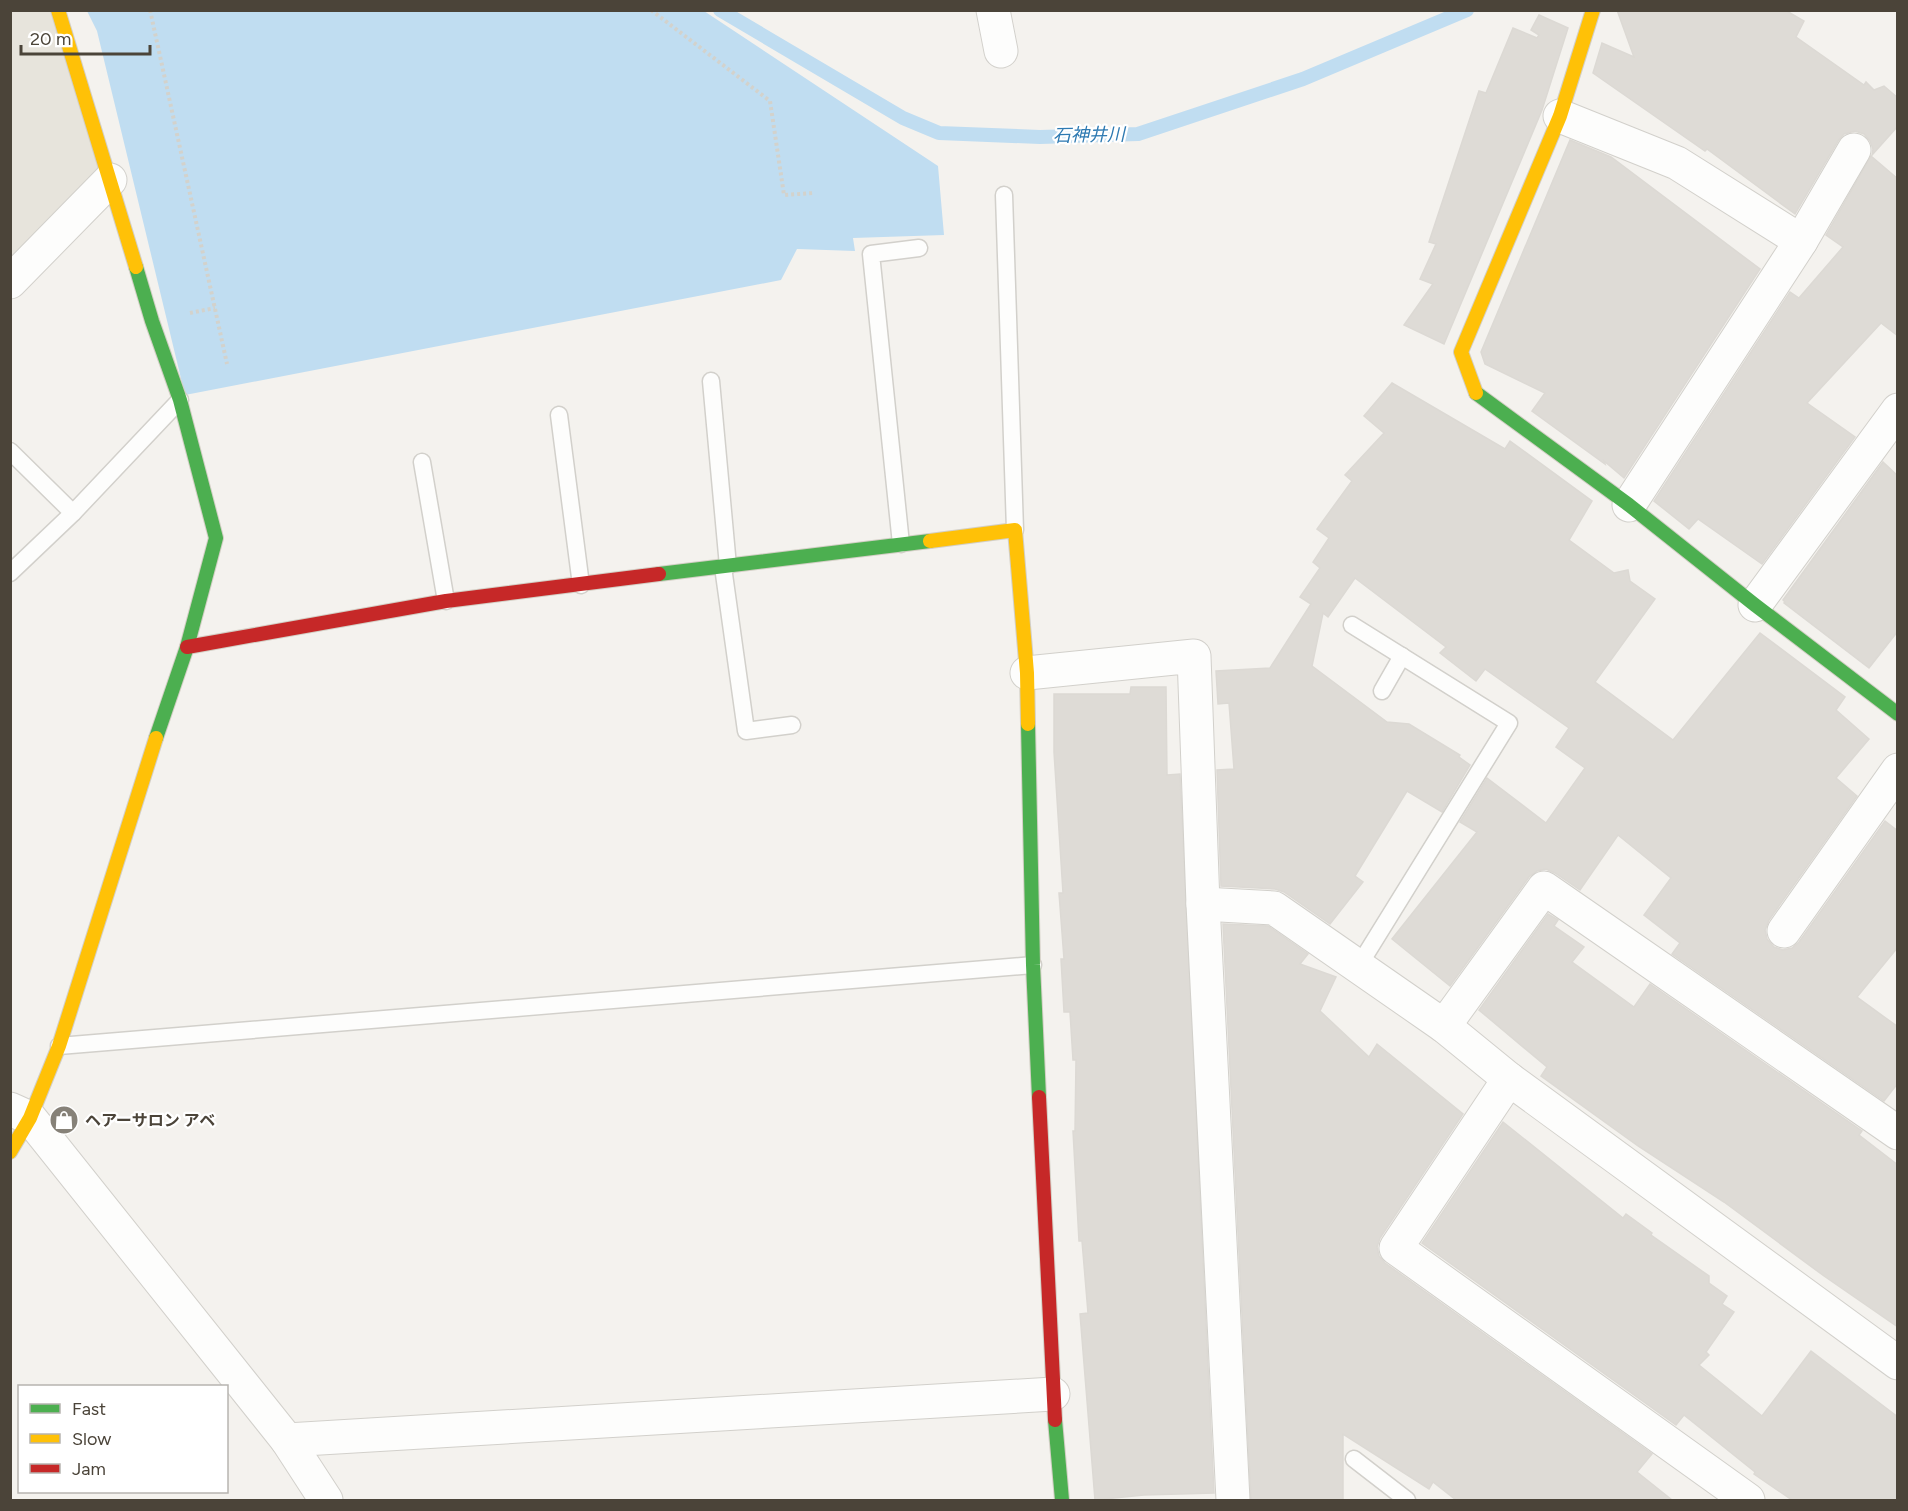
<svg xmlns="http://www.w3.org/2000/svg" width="1908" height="1511" font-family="Figtree,'Noto Sans JP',sans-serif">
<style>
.residential{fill:#e7e4dc}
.water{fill:#c0ddf1}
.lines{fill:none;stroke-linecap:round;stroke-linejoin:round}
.stream{stroke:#c0ddf1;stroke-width:14}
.building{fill:#dedbd6;stroke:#dcd9d4;stroke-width:1.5}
.lane-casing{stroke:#d2d0cb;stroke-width:19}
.street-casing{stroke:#d2d0cb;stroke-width:35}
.fast-casing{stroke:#d3cfc5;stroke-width:16}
.slow-casing{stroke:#d3cfc5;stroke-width:16}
.jam-casing{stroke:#d3cfc5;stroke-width:16}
.path{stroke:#d3d2cc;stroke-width:4;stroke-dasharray:3 3;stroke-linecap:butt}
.lane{stroke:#fdfdfc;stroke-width:16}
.street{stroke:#fdfdfc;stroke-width:33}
.fast{stroke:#4caf50;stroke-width:14}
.slow{stroke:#ffc107;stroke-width:14}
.jam{stroke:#c62828;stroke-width:14}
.labels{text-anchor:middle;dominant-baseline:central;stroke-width:4.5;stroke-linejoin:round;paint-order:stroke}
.poi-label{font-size:16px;font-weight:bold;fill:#4b4439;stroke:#fff;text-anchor:start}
.water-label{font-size:18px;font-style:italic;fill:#2e7ab2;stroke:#fff}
</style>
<rect width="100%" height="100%" fill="#f4f2ee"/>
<polygon class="residential" points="11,11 58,11 110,180 11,282"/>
<polygon class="water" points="87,11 704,11 938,166 944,235 853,238 855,251 797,249 781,280 185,395 97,31"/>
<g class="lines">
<polyline class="stream" points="720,10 903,118 939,133 1040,137 1138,134 1303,79 1467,10"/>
</g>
<g class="building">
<polygon points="1617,10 1785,10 1804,21 1796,37 1864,85 1866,82 1874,90 1884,86 1898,98 1898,126 1872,155 1873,149 1870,141 1864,134 1855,131 1844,134 1838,141 1795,214 1707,149 1705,151 1593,73 1602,43 1634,57"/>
<polygon points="1539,15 1568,28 1542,110 1444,344 1404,325 1433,284 1420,279 1436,244 1429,242 1479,91 1486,93 1513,28 1537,38 1539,35 1531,30"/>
<polygon points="1570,140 1611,157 1760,269 1624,478 1604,461 1605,464 1532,411 1545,393 1485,364 1481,352"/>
<polygon points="1871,156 1898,179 1898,336 1881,323 1807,403 1855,437 1762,564 1698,519 1689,529 1654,501 1790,292 1799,298 1843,247 1826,235"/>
<polygon points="1392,383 1505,449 1510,441 1592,501 1569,540 1614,573 1628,570 1630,581 1655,599 1595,682 1673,740 1760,633 1845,697 1836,710 1869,739 1836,778 1857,796 1769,920 1765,930 1767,939 1774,947 1783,950 1792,948 1799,942 1885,821 1898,831 1898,947 1857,997 1898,1027 1898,1083 1884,1101 1672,954 1680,943 1644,915 1671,878 1618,835 1580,890 1555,873 1546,869 1537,871 1529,877 1450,986 1392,939 1477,832 1460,822 1487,778 1546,823 1585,768 1556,747 1569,728 1485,669 1476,681 1440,653 1446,647 1355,578 1328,617 1323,613 1312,666 1387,722 1409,724 1460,755 1459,757 1470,765 1442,812 1407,791 1355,876 1363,882 1330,924 1284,892 1275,889 1221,886 1217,770 1234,769 1229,703 1218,704 1216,671 1270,668 1311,604 1300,597 1320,568 1313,562 1329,538 1317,529 1352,481 1345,475 1384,433 1364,416"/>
<polygon points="1883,462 1898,476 1898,631 1869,668 1784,603 1785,602 1783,600"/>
<polygon points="1131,687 1166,687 1167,775 1180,774 1214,1493 1144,1495 1095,1500 1080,1314 1088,1313 1082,1241 1079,1241 1073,1131 1075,1131 1076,1060 1073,1060 1070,1012 1064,1012 1061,959 1064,959 1059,893 1063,893 1054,752 1054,694 1130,694"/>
<polygon points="1548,914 1558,920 1554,926 1584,947 1572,962 1634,1007 1650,984 1862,1131 1859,1135 1898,1165 1898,1327 1824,1276 1724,1202 1638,1146 1541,1076 1547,1067 1479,1010"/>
<polygon points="1223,924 1268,926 1308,954 1300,964 1336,977 1320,1011 1369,1057 1377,1044 1463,1114 1380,1238 1377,1247 1379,1256 1385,1263 1652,1454 1637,1472 1672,1500 1456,1500 1433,1482 1429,1489 1343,1434 1343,1500 1251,1500"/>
<polygon points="1503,1122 1623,1218 1626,1214 1652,1233 1651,1235 1709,1276 1709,1283 1727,1296 1722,1304 1734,1312 1706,1352 1709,1355 1699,1365 1762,1416 1811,1351 1898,1417 1898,1500 1792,1500 1754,1474 1755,1472 1684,1415 1676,1425 1422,1243"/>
</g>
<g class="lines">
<g class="lane-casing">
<g id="lane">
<polyline points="1004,195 1015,530"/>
<polyline points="711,381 728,566"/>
<polyline points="559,415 581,585"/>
<polyline points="10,451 73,513"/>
<polyline points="422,462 446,601"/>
<polyline points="901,544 871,254 919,248"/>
<polyline points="723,567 746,731 792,725"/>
<polyline points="10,573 73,513 180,400"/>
<polyline points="1352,625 1509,723 1358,967"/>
<polyline points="1382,691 1402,656"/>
<polyline points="59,1046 1033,965"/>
<polyline points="1354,1459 1407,1500"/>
</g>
</g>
<g class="street-casing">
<g id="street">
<polyline points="993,10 1001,51"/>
<polyline points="1560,116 1677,163 1801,241 1854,150"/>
<polyline points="10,282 110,180"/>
<polyline points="1629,505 1801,241"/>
<polyline points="1755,605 1898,410"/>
<polyline points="1027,673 1194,656 1203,904 1233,1500"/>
<polyline points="1203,904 1274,908 1444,1026 1509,1079 1898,1363"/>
<polyline points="1784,931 1898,770"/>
<polyline points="1444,1026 1544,888 1898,1133"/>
<polyline points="1509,1079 1396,1248 1748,1500"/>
<polyline points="10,1109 30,1118 287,1440 326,1500"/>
<polyline points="287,1440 1053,1394"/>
</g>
</g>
<g class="fast-casing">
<g id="fast">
<polyline points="136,267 152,321 180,400 216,538 187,647 156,738"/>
<polyline points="1476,393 1629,505 1755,605 1898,714"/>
<polyline points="659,574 930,541"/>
<polyline points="1028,724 1033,965 1039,1097"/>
<polyline points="1055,1420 1062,1500"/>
</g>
</g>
<g class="slow-casing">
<g id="slow">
<polyline points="58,10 136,267"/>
<polyline points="1476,393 1461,352 1560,116 1593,10"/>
<polyline points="930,541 1015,530 1027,673 1028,724"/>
<polyline points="10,1152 30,1118 59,1046 156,738"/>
</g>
</g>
<g class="jam-casing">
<g id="jam">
<polyline points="187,647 446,601 659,574"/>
<polyline points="1039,1097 1055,1420"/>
</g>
</g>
<g class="path">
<polyline points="150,10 227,364"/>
<polyline points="651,10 770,101 784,195 814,193"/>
<polyline points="190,313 215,308"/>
</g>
<use href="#lane" class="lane"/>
<use href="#street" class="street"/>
<use href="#fast" class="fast"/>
<use href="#slow" class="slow"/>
<use href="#jam" class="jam"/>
</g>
<defs>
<g id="shop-disc" transform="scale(1.5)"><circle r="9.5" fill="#868178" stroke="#fff"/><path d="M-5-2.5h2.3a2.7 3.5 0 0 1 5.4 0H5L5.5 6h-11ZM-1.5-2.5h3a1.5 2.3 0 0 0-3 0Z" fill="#fff"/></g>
</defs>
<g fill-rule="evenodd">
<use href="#shop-disc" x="64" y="1120"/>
</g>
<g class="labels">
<g class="poi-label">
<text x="85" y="1120">ヘアーサロン アベ</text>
</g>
<g class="water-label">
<text transform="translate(1089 135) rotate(-1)">石神井川</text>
</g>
</g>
<rect width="1908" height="1511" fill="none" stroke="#4b4439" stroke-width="24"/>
<rect x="18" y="1385" width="210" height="108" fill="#ffffff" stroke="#b7b4b0" stroke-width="1.5"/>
<rect x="30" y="1404" width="30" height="9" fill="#4caf50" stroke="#b7b4b0" stroke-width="1.5"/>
<text x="72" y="1415" font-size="18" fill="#4b4439">Fast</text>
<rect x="30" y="1434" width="30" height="9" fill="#ffc107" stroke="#b7b4b0" stroke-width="1.5"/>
<text x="72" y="1445" font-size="18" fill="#4b4439">Slow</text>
<rect x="30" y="1464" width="30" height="9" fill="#c62828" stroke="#b7b4b0" stroke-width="1.5"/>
<text x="72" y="1475" font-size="18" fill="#4b4439">Jam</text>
<path d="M21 45v9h129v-9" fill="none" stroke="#4b4439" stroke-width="3"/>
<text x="30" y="45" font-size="18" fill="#4b4439" stroke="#ffffff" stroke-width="4.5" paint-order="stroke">20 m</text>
</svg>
